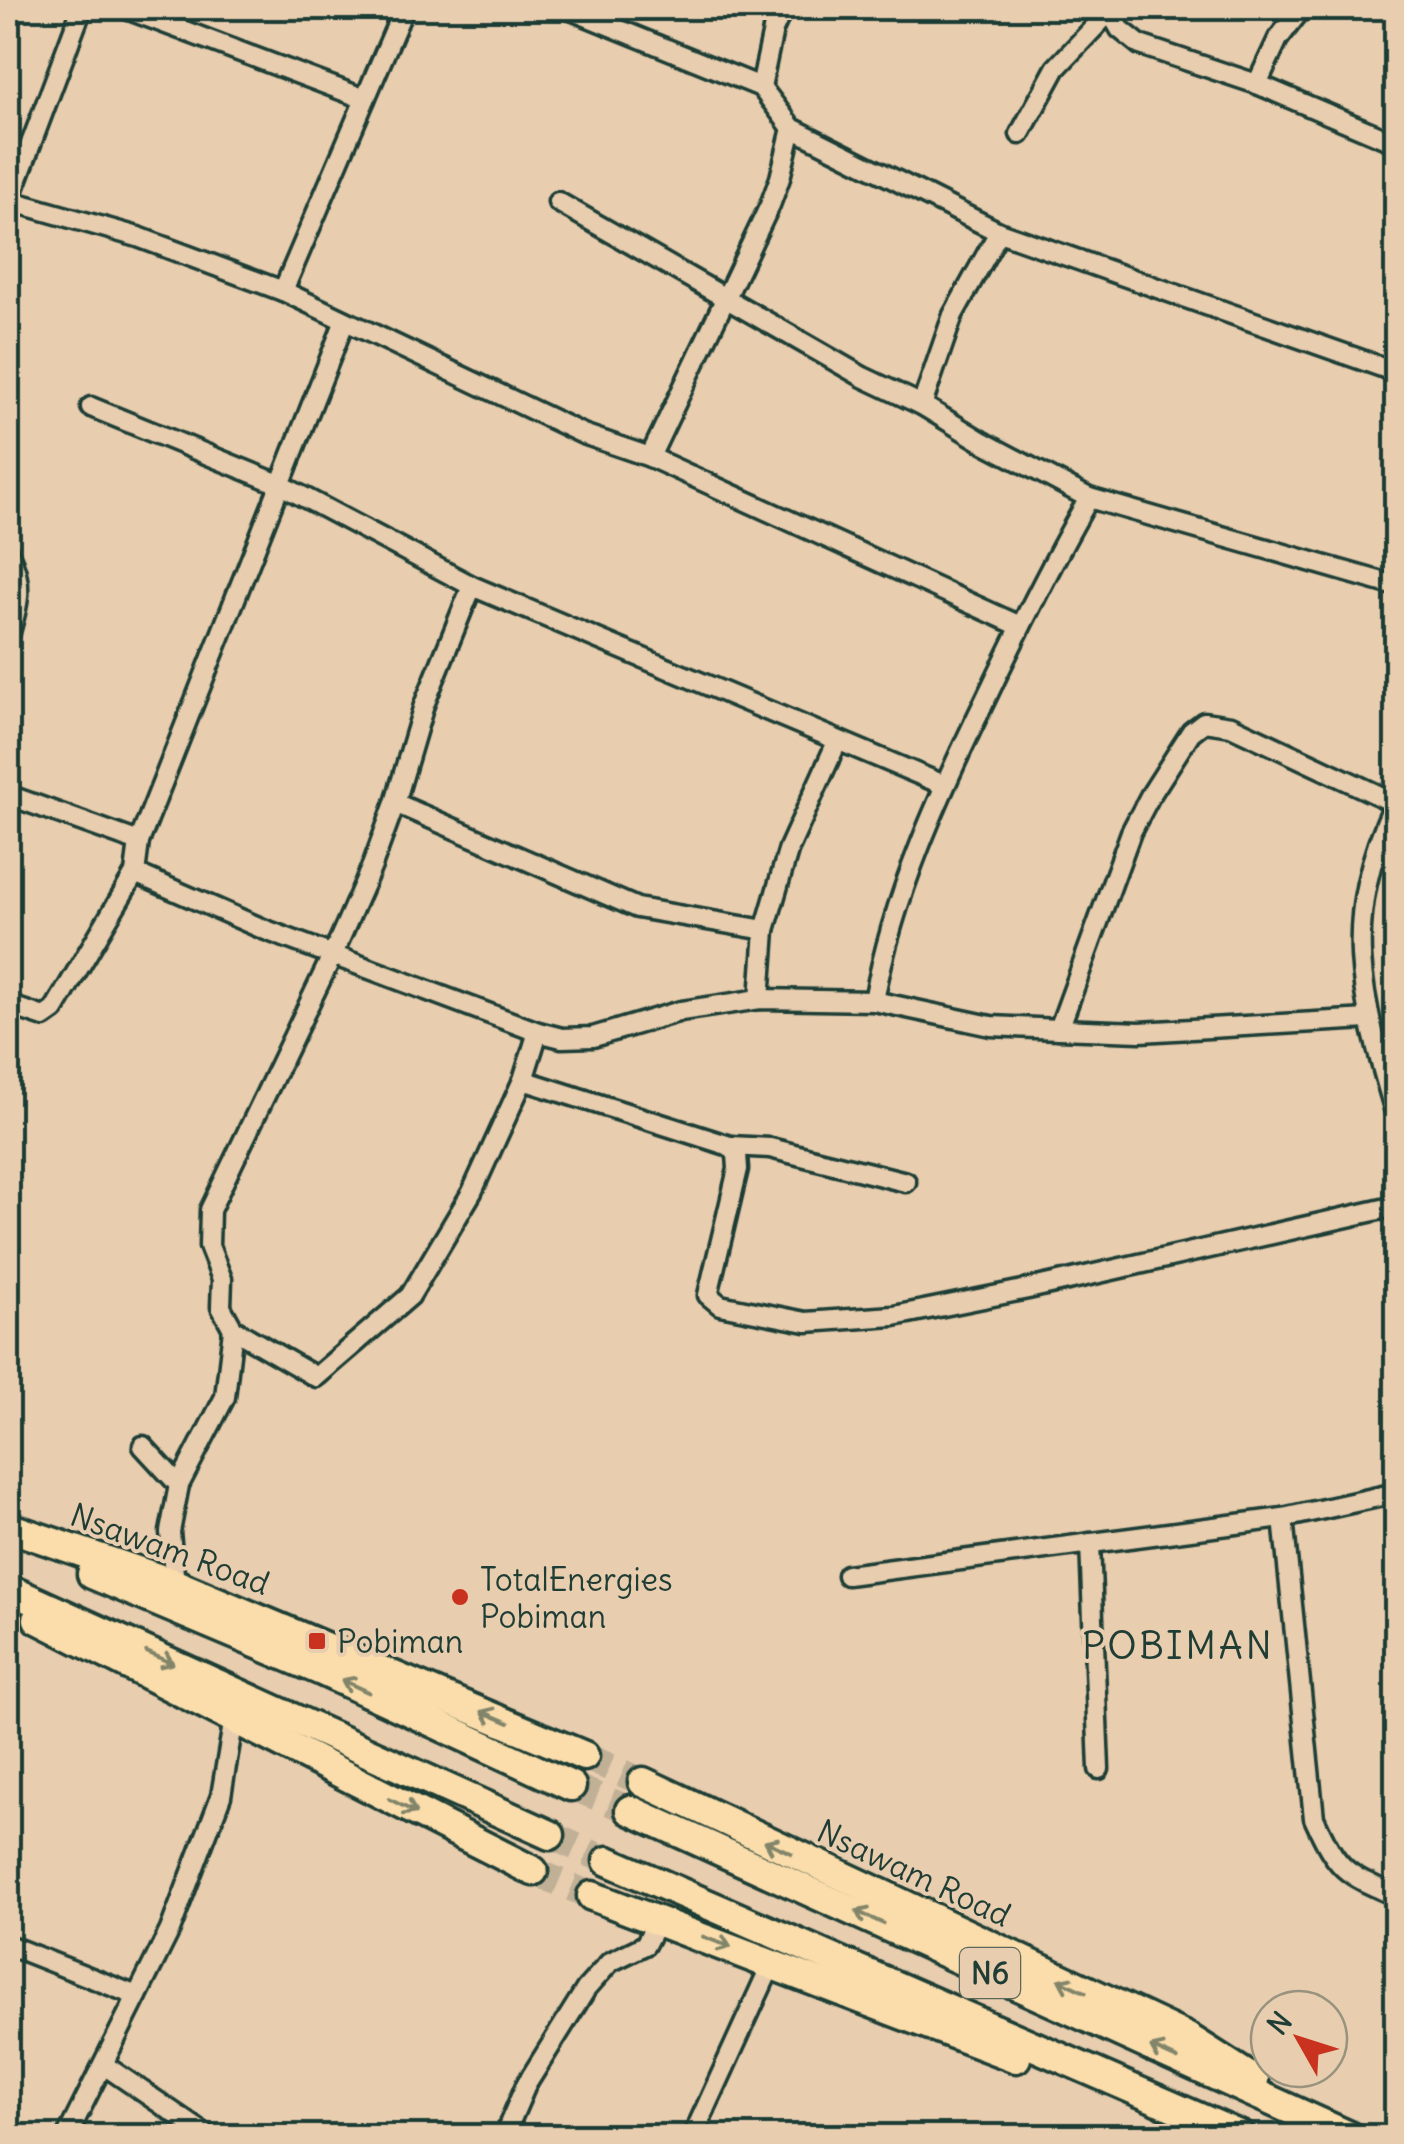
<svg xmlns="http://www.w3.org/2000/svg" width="1404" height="2144" font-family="Delius,sans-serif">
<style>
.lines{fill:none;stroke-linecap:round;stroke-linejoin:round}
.trunk-tunnel{stroke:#c0b096;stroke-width:28;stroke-dasharray:28 14;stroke-linecap:butt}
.minor-casing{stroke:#1f3d34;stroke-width:25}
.trunk-casing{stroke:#1f3d34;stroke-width:35}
.minor{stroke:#e8cdaf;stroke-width:18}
.trunk{stroke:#fbddab;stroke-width:28}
.oneway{stroke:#82856a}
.poi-dot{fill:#c8321e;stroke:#e8cdaf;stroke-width:4}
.labels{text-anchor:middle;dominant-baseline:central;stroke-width:8;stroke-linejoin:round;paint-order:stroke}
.shield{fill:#e8cdaf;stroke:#5b6859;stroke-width:2.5}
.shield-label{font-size:30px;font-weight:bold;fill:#1f3d34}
.street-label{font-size:32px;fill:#1f3d34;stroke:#e8cdaf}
.poi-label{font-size:32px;fill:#1f3d34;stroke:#e8cdaf;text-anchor:start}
.quarter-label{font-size:38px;letter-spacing:2.5px;fill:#1f3d34;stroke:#e8cdaf}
</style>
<rect width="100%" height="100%" fill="#e8cdaf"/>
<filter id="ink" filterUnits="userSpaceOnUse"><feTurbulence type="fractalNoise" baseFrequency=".01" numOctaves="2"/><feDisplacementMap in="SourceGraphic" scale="20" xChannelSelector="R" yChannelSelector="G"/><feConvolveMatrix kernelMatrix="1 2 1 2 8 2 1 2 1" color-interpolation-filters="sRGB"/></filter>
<g filter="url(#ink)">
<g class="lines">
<g class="trunk-tunnel">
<polyline points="584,1756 643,1782"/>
<polyline points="571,1786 630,1810"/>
<polyline points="550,1835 608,1861"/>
<polyline points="533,1871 592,1896"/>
</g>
<g class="minor-casing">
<g id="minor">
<polyline points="124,8 365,99"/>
<polyline points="566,8 761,87 792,128 999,232 1396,372"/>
<polyline points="1108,8 1120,29 1140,45 1257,84 1396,143"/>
<polyline points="1257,84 1278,39 1302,8"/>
<polyline points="761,87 773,30 783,8"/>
<polyline points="792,128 780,178 770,205 650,457 1020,626"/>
<polyline points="1020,134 1056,68 1109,12"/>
<polyline points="11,201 138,237 283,291 583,434 650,457"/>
<polyline points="558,202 863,377 922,405 981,441 1089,498 1396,586"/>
<polyline points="8,205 82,8"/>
<polyline points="283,291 404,8"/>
<polyline points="922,405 953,315 999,232"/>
<polyline points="91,407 279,484 472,586 944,785"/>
<path d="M 8,552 C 25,585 18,605 8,639"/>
<polyline points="472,586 424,705 395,803 372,866 333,954 210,1210 209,1246 222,1279 221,1307 233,1329 316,1377 410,1296 472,1192 523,1080 538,1032"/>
<polyline points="8,795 139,842"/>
<path d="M 1396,800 C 1339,921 1360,993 1396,1115"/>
<polyline points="395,803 637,908 765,930"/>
<polyline points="135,873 263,929 538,1032 562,1038 593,1037 681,1011 760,999 874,1001 991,1026 1059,1029 1140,1032 1368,1019"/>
<polyline points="760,999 765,930 789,848 837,742"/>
<path d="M 874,1001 C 893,894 941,791 988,694 C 1020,627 1052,562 1089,498"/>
<polyline points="8,1005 44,1017 54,1010 135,873 139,842 344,323"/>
<polyline points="1059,1029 1131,832 1150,796 1191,732 1204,722 1231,726 1395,803"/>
<polyline points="523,1080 730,1146 737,1154 738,1169 708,1295 720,1305 806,1322 894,1316 1028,1289 1396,1206"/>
<polyline points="730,1146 770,1148 906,1182"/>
<polyline points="143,1446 179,1485"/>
<path d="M 1283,1518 L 1314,1818 C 1338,1871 1344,1873 1396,1896"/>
<polyline points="1090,1543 1099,1769"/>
<polyline points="847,1575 1283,1518 1396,1493"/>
<polyline points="175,1584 170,1532 179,1485 225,1397 233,1329"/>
<polyline points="8,1945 137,1996"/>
<polyline points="104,2065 208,2136"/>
<polyline points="67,2136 170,1930 221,1796 234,1718"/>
<polyline points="504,2136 526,2085 586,1989 610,1962 645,1945 658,1920"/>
<polyline points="693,2136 772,1963"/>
</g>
</g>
<g class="trunk-casing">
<g id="trunk">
<polyline points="8,1527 175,1584 584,1756"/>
<polyline points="92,1574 322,1671 571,1786"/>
<polyline points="8,1589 550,1835"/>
<polyline points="38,1619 533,1871"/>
<polyline points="643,1782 1188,2038 1254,2080"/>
<polyline points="630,1810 1349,2136"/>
<polyline points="608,1861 1241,2136"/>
<polyline points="592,1896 1016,2058"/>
</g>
</g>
<use href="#minor" class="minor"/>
<use href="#trunk" class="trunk"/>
</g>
<defs><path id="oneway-shaft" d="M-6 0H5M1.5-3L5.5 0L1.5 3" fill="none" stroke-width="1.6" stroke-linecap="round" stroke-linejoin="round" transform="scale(2.5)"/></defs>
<g class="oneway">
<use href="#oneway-shaft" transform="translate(160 1658) rotate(24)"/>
<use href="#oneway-shaft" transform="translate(355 1686) rotate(-155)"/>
<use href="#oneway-shaft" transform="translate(495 1717) rotate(-157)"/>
<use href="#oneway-shaft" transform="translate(403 1806) rotate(27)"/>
<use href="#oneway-shaft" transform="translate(778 1847) rotate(-155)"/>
<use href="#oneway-shaft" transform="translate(869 1917) rotate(-155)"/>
<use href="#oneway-shaft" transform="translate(717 1942) rotate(21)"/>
<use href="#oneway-shaft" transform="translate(1072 1986) rotate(-155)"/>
<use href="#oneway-shaft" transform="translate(1164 2053) rotate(-156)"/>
</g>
</g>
<g class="poi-dot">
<circle cx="460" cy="1597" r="10"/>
<rect x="307" y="1631" width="20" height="20" rx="5"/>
</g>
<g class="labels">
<rect class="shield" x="960" y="1948" width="60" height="50" rx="8"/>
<g class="shield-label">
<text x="990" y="1973">N6</text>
</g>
<g class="street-label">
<text transform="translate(170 1549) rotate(20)">Nsawam Road</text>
<text transform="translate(914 1873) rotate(25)">Nsawam Road</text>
</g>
<g class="poi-label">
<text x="480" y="1579">TotalEnergies<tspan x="480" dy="37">Pobiman</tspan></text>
<text x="337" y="1641">Pobiman</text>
</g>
<g class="quarter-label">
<text x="1178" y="1645">POBIMAN</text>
</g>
</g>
<rect width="1404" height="2144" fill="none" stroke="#e8cdaf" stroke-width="40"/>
<rect x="20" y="20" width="1364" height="2104" fill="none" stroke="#1f3d34" stroke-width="4" filter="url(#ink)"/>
<g transform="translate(1299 2039) rotate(309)"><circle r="48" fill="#e8cdaf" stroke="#98937e" stroke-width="2.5"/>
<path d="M0-8L18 38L0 25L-18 38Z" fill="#c8321e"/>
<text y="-15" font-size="28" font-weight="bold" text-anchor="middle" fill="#1f3d34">N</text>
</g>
</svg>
